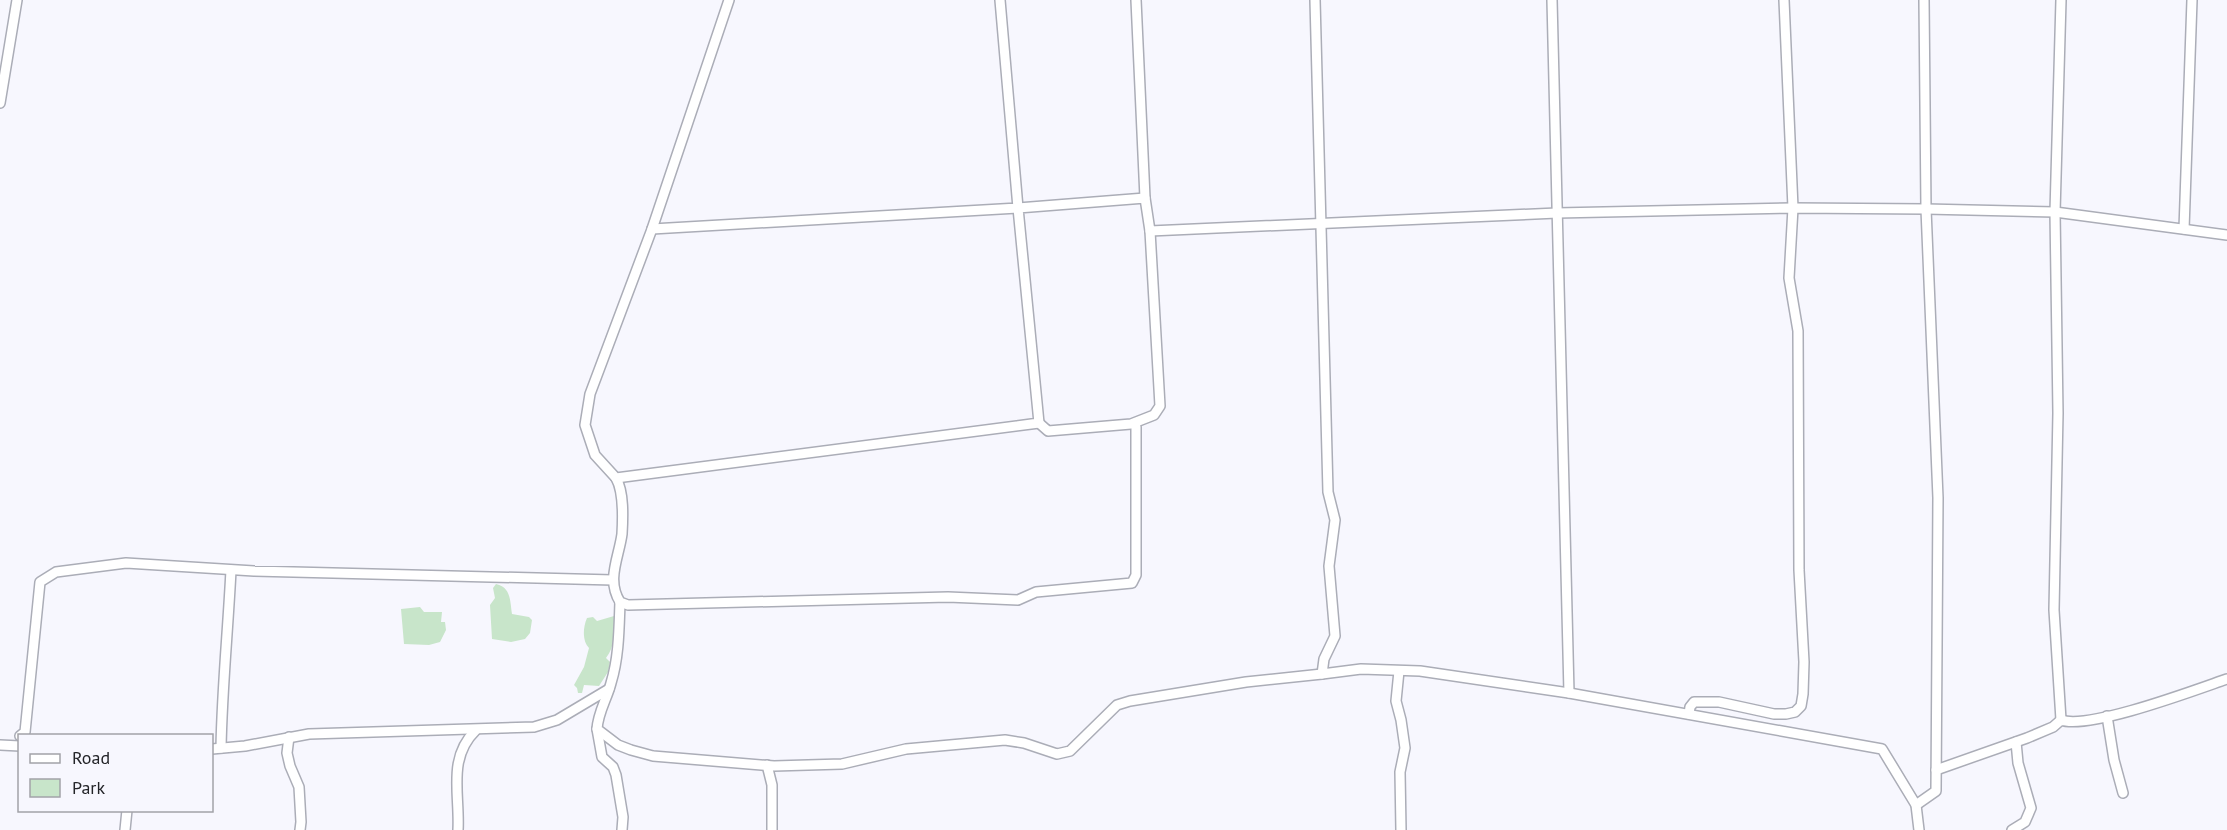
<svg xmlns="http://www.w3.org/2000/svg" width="2227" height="830" font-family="'PT Sans',sans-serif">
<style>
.green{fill:#c8e5ca}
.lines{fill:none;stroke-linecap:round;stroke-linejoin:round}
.minor-casing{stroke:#abadb7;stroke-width:12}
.minor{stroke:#fff;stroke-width:9}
</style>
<rect width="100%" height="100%" fill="#f7f7fe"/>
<g class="green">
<path d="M 496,584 C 511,587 510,601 512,614 L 529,617 L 532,620 L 530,633 L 525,639 L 511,642 L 492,639 L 490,605 L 495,598 L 493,588 Z"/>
<polygon points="420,607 424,612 442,612 441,622 445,622 446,630 440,642 429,645 404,644 401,609"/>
<path d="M 614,616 C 615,629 615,647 606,658 L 610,662 L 608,672 L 599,686 L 584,685 L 582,693 L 578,693 L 577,688 L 574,685 L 584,667 L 589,648 C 582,641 583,627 587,618 L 593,617 L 597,621 Z"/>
</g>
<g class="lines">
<g class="minor-casing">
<g id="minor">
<polyline points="729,0 652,229 590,394 585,425 595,455 616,478 1039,423 1018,208 1145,198 1150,231 1557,213 1793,208 1926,209 2055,212 2227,235"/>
<polyline points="1136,0 1145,198"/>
<polyline points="1315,0 1328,492 1335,520 1329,566 1335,636 1324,659 1322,674 1361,669 1420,671 1569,693 1882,749 1916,805 1919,830"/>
<polyline points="1552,0 1569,693"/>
<polyline points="2061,0 2055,212 2058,413 2054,610 2061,720"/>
<polyline points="0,103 17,0"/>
<polyline points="652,229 1018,208 1000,0"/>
<polyline points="2184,229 2192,0"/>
<polyline points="1039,423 1048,431 1131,424 1154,415 1160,406 1150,231"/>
<path d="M 616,478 C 624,492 623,517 622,534 C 619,557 606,580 620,602 L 628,605 L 948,597 L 1018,600 L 1036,592 L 1132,583 L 1136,575 L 1136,427"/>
<path d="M 620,602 C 619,629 619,657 611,683 C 607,699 598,712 597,729 L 618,745 L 631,750 L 653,756 L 774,766 L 842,764 L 906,749 L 1005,740 L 1024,743 L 1057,754 L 1070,751 L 1117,705 L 1130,701 L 1246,682 L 1322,674"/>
<polyline points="1399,671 1396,701 1401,720 1405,748 1400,772 1401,830"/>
<polyline points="1689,714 1690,707 1694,702 1719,702 1774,714 1786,714 1795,712 1801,706 1803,694 1804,662 1799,570 1798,331 1789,278 1793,208 1784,0"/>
<polyline points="2107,716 2114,760 2123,793"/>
<polyline points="597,729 602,757 613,767 616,775 623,817 622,830"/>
<polyline points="20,736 25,732 40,582 56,572 126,563 254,571 613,580"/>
<polyline points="289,737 287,753 290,766 299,787 301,822 300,830"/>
<polyline points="0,745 20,746"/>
<path d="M 221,748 C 222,689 228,630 231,570"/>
<polyline points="212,749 245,746 309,734 534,727 557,720 609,689"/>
<polyline points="767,765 772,785 772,830"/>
<path d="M 1936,770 L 2027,738 L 2053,727 L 2061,720 C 2089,730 2195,690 2227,679"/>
<polyline points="1916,805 1936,791 1938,498 1926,209 1924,0"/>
<polyline points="125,830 127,810"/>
<path d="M 458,830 C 460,794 447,758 476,730"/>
<polyline points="2012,830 2025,822 2031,808 2018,763 2016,742"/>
</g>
</g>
<use href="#minor" class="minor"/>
</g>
<rect x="18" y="734" width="195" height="78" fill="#f7f7fe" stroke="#a2a3a8" stroke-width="1.5"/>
<rect x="30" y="754" width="30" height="9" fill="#ffffff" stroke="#a2a3a8" stroke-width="1.5"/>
<text x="72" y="764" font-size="18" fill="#232428">Road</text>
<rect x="30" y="779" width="30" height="18" fill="#c8e5ca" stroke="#a2a3a8" stroke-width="1.5"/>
<text x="72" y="794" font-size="18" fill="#232428">Park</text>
</svg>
